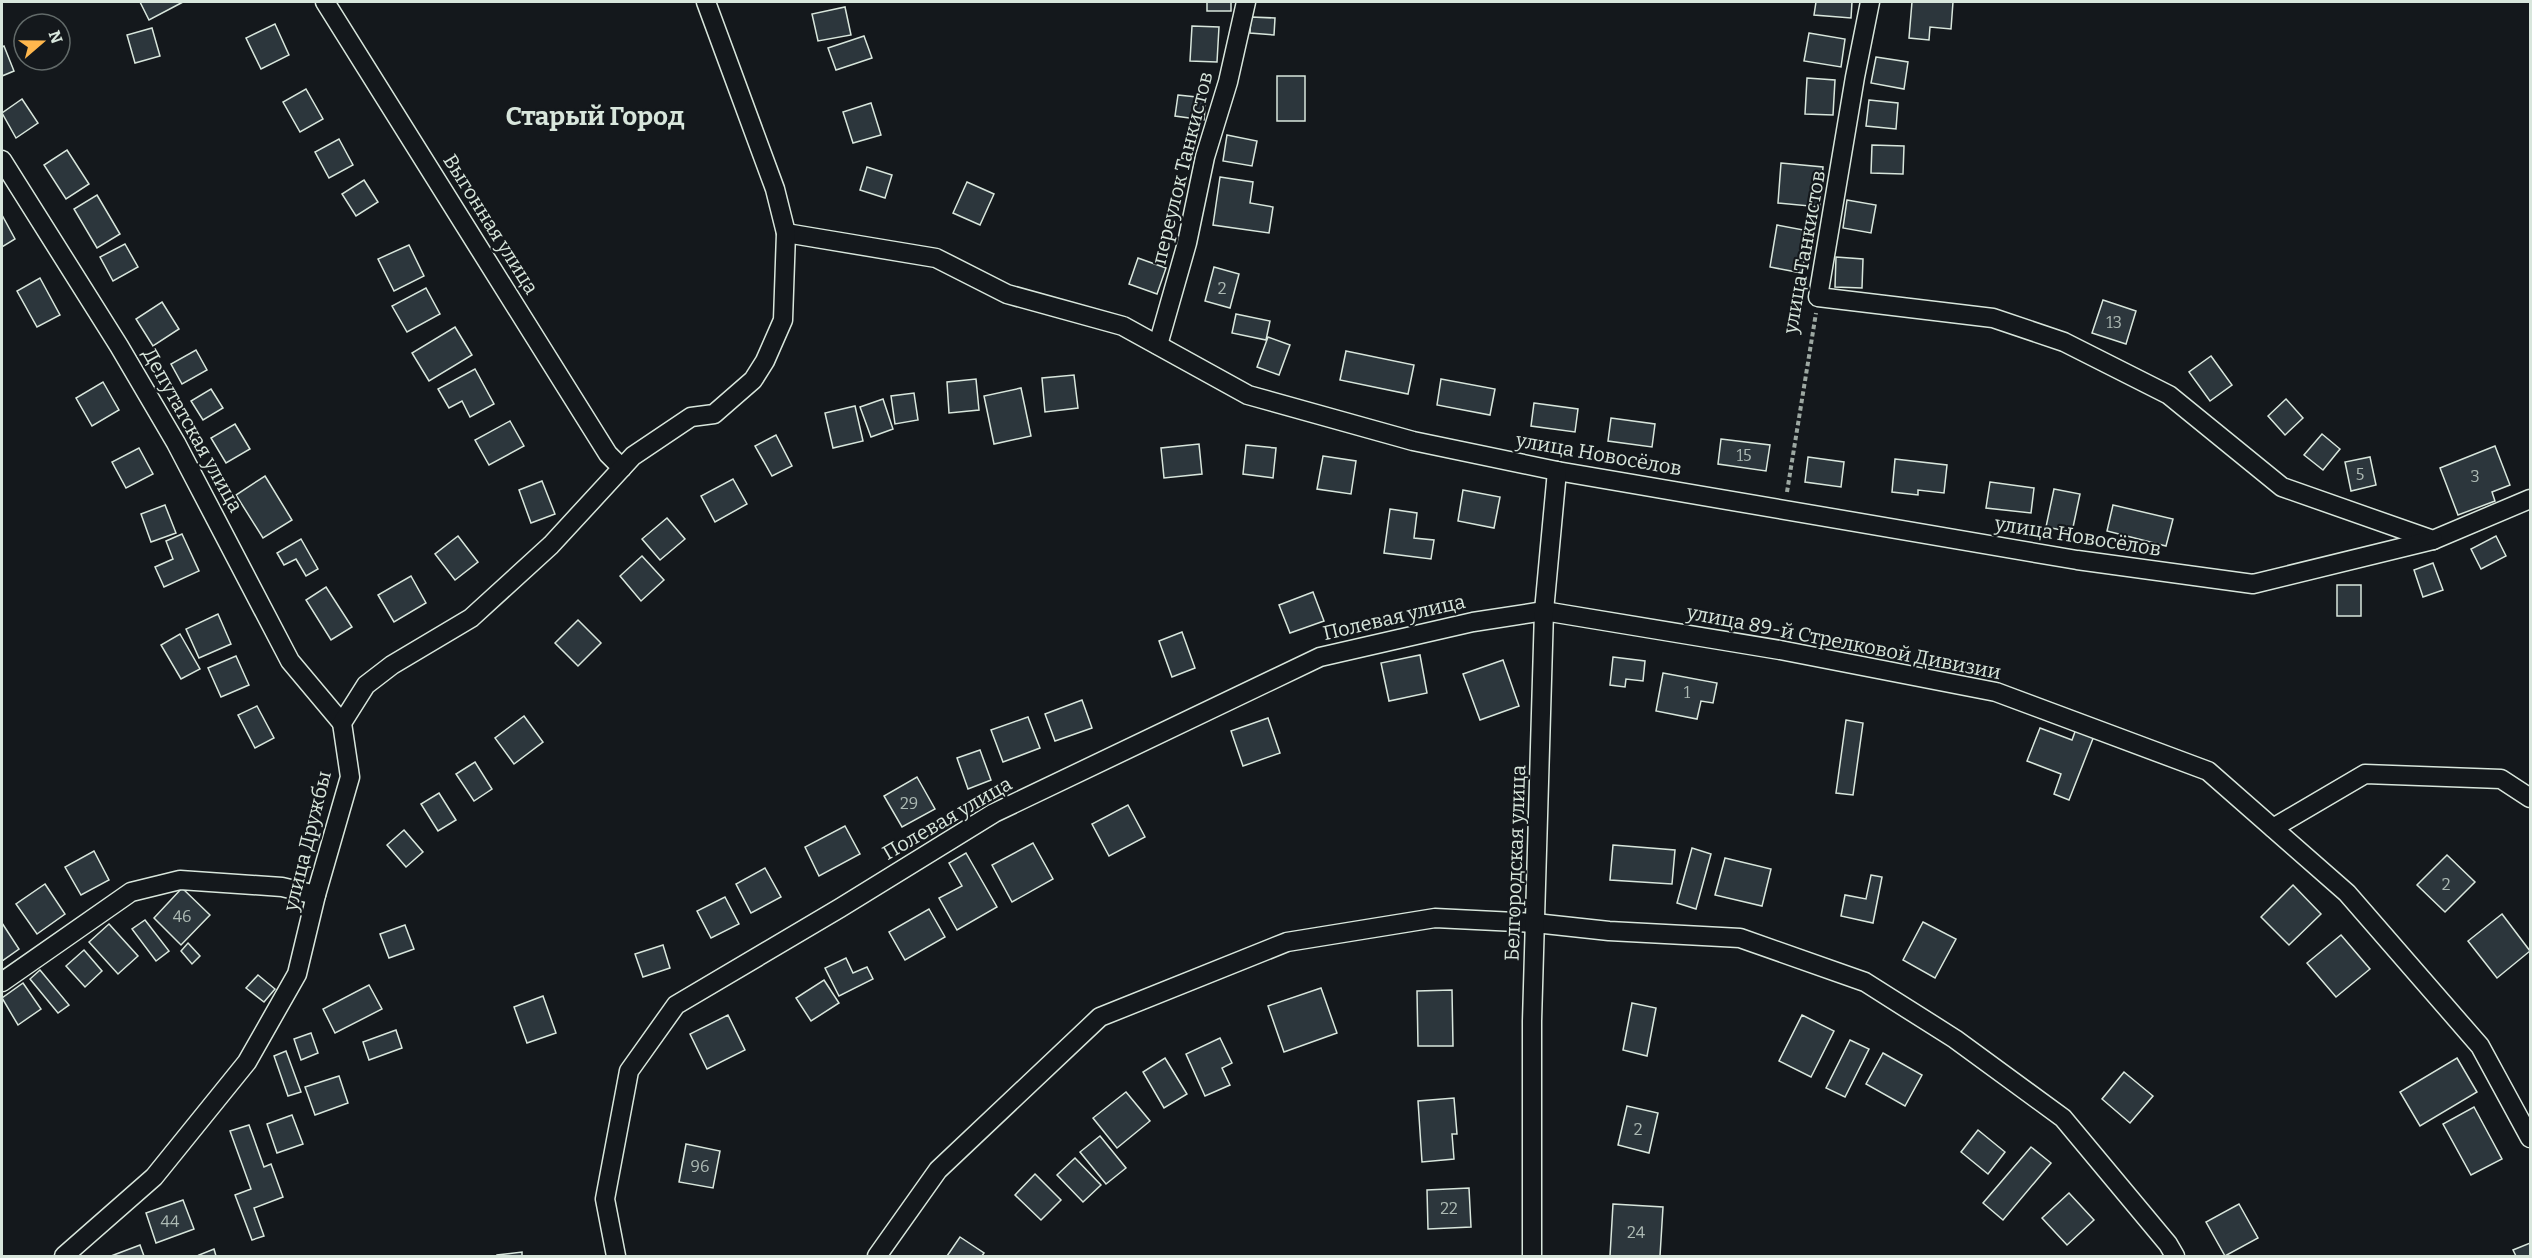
<svg xmlns="http://www.w3.org/2000/svg" width="2532" height="1258" font-family="Bitter,serif">
<style>
.building{fill:#2c363c;stroke:#d8e6dc;stroke-width:1.5}
.lines{fill:none;stroke-linecap:round;stroke-linejoin:round}
.minor-casing{stroke:#d8e6dc;stroke-width:21}
.path{stroke:#9da8a2;stroke-width:4;stroke-dasharray:4.5 3;stroke-linecap:butt}
.minor{stroke:#14181c;stroke-width:18}
.labels{text-anchor:middle;dominant-baseline:central;stroke-width:4.5;stroke-linejoin:round;paint-order:stroke}
.number-label{font-size:16px;fill:#adbab4}
.street-label{font-size:20px;fill:#d8e6dc;stroke:#14181c}
.district-label{font-size:26px;font-weight:bold;fill:#d8e6dc;stroke:#14181c}
</style>
<rect width="100%" height="100%" fill="#14181c"/>
<g class="building">
<polygon points="140,2 183,2 149,20"/>
<rect x="1207" y="2" width="24" height="9"/>
<polygon points="1816,2 1852,2 1851,18 1814,15"/>
<polygon points="1912,2 1953,2 1951,29 1930,27 1929,40 1909,38"/>
<polygon points="845,7 851,35 818,41 812,14"/>
<polygon points="1251,17 1275,18 1274,35 1250,33"/>
<polygon points="275,24 289,55 261,69 246,38"/>
<polygon points="1192,26 1219,27 1217,62 1190,61"/>
<polygon points="152,28 160,56 135,63 127,35"/>
<polygon points="1809,33 1845,39 1841,67 1804,61"/>
<polygon points="864,36 872,58 836,70 828,48"/>
<polygon points="4,46 14,71 2,76 2,47"/>
<polygon points="1876,57 1908,62 1904,89 1871,83"/>
<rect x="1277" y="76" width="28" height="45"/>
<polygon points="1807,78 1835,80 1833,115 1805,114"/>
<polygon points="306,89 323,119 300,132 283,102"/>
<polygon points="1178,95 1206,98 1204,120 1175,116"/>
<polygon points="22,99 38,123 16,138 2,113"/>
<polygon points="1869,100 1898,103 1896,129 1866,126"/>
<polygon points="871,103 881,135 853,143 843,112"/>
<polygon points="1227,135 1257,141 1252,166 1223,161"/>
<polygon points="339,139 353,165 329,178 315,152"/>
<polygon points="1872,145 1904,146 1903,174 1871,173"/>
<polygon points="67,150 89,184 66,199 44,165"/>
<polygon points="1781,163 1823,167 1820,207 1778,203"/>
<polygon points="867,167 892,175 885,198 860,190"/>
<polygon points="1220,177 1253,182 1250,203 1273,207 1269,233 1213,225"/>
<polygon points="364,180 378,202 356,216 342,194"/>
<polygon points="967,182 994,194 980,225 953,213"/>
<polygon points="97,195 120,234 97,248 74,209"/>
<polygon points="1847,200 1876,205 1871,233 1843,228"/>
<polygon points="2,215 15,239 2,247"/>
<polygon points="1777,225 1809,231 1802,273 1770,267"/>
<polygon points="125,244 138,267 113,281 100,257"/>
<polygon points="409,245 424,276 394,291 378,259"/>
<polygon points="1836,257 1863,259 1862,288 1835,287"/>
<polygon points="1138,258 1166,268 1157,294 1129,284"/>
<polygon points="1214,267 1239,274 1230,308 1205,301"/>
<polygon points="40,278 60,315 37,327 17,291"/>
<polygon points="426,288 440,314 407,332 392,306"/>
<polygon points="2103,300 2136,311 2126,344 2092,333"/>
<polygon points="162,302 179,329 153,346 136,319"/>
<polygon points="1236,314 1270,321 1266,340 1232,333"/>
<polygon points="455,327 472,355 429,381 412,353"/>
<polygon points="1268,337 1290,345 1279,375 1257,367"/>
<polygon points="196,350 207,370 182,384 171,364"/>
<polygon points="1346,351 1414,365 1408,394 1340,380"/>
<polygon points="2211,356 2232,385 2210,401 2189,372"/>
<polygon points="475,369 494,404 470,417 462,401 449,408 438,389"/>
<polygon points="1074,375 1078,408 1045,412 1042,378"/>
<polygon points="976,379 979,410 949,413 947,382"/>
<polygon points="1441,379 1495,389 1490,415 1437,405"/>
<polygon points="103,382 119,410 92,426 76,398"/>
<polygon points="1021,388 1031,436 994,444 984,396"/>
<polygon points="211,389 223,408 203,420 191,401"/>
<polygon points="914,393 918,420 895,424 891,396"/>
<polygon points="883,399 893,429 871,437 860,407"/>
<polygon points="2286,399 2303,418 2285,435 2268,416"/>
<polygon points="1534,403 1578,409 1575,432 1531,426"/>
<polygon points="855,406 863,441 833,448 825,413"/>
<polygon points="1611,418 1655,424 1652,447 1608,441"/>
<polygon points="510,421 524,446 489,465 475,440"/>
<polygon points="235,424 250,449 226,463 211,438"/>
<polygon points="2322,434 2340,449 2323,470 2304,455"/>
<polygon points="776,435 792,466 772,476 755,446"/>
<polygon points="1721,439 1770,445 1766,471 1718,464"/>
<polygon points="1199,444 1202,474 1164,478 1161,448"/>
<polygon points="1246,445 1276,448 1273,478 1243,474"/>
<polygon points="2495,446 2510,485 2492,492 2495,501 2458,515 2440,468"/>
<polygon points="139,448 153,474 126,488 112,462"/>
<polygon points="1323,456 1356,461 1351,494 1317,489"/>
<polygon points="1808,457 1844,462 1841,487 1805,482"/>
<polygon points="2370,457 2376,485 2351,491 2345,462"/>
<polygon points="1895,459 1947,465 1944,493 1918,490 1918,495 1892,492"/>
<polygon points="265,476 292,520 263,538 236,495"/>
<polygon points="733,479 747,504 715,522 701,496"/>
<polygon points="542,481 555,514 531,523 519,490"/>
<polygon points="1990,482 2034,488 2031,513 1986,508"/>
<polygon points="2054,489 2080,494 2072,532 2046,527"/>
<polygon points="1463,490 1500,497 1494,528 1458,521"/>
<polygon points="165,505 176,533 151,542 141,514"/>
<polygon points="2113,505 2173,519 2166,546 2107,531"/>
<polygon points="1390,509 1417,513 1414,538 1434,540 1431,559 1384,553"/>
<polygon points="667,518 685,539 660,560 642,539"/>
<polygon points="182,534 199,571 164,587 155,567 173,559 166,541"/>
<polygon points="458,536 478,562 455,580 435,554"/>
<polygon points="2496,536 2506,556 2481,569 2471,549"/>
<polygon points="301,539 318,569 306,576 296,559 284,565 277,553"/>
<polygon points="642,556 664,580 641,601 620,576"/>
<polygon points="2433,563 2443,590 2423,597 2414,570"/>
<polygon points="411,576 426,603 394,622 378,595"/>
<rect x="2337" y="585" width="24" height="31"/>
<polygon points="326,587 352,627 331,640 306,600"/>
<polygon points="1313,592 1324,621 1290,633 1279,605"/>
<polygon points="218,614 231,644 199,658 186,629"/>
<polygon points="578,620 601,643 578,666 555,643"/>
<polygon points="1182,632 1195,668 1172,677 1159,641"/>
<polygon points="180,634 200,669 181,679 161,645"/>
<polygon points="1420,655 1427,693 1389,701 1381,663"/>
<polygon points="236,656 249,685 221,697 208,668"/>
<polygon points="1613,657 1645,661 1643,681 1626,679 1625,687 1610,685"/>
<polygon points="1503,660 1519,706 1480,720 1463,674"/>
<polygon points="1663,673 1717,683 1713,703 1701,701 1697,719 1656,711"/>
<polygon points="1082,700 1092,728 1055,741 1045,714"/>
<polygon points="257,706 274,738 255,748 238,715"/>
<polygon points="524,716 543,742 514,764 495,738"/>
<polygon points="1028,717 1040,748 1003,762 991,730"/>
<polygon points="1268,718 1280,753 1243,766 1231,731"/>
<polygon points="1846,720 1863,723 1853,795 1836,793"/>
<polygon points="2040,728 2072,740 2076,729 2094,736 2069,800 2054,794 2061,774 2027,761"/>
<polygon points="980,750 991,780 968,789 957,758"/>
<polygon points="475,762 492,789 474,801 456,774"/>
<polygon points="917,777 935,809 902,827 884,796"/>
<polygon points="439,793 456,820 438,831 421,804"/>
<polygon points="1128,805 1145,837 1109,856 1092,824"/>
<polygon points="845,826 860,854 819,876 805,847"/>
<polygon points="404,830 423,852 406,867 387,845"/>
<polygon points="1033,843 1053,879 1012,902 992,865"/>
<polygon points="1613,845 1675,850 1672,884 1610,880"/>
<polygon points="1692,848 1711,854 1696,909 1677,903"/>
<polygon points="94,851 109,880 81,895 65,867"/>
<polygon points="966,853 997,907 957,930 939,898 962,886 949,863"/>
<polygon points="2447,855 2475,882 2445,912 2417,885"/>
<polygon points="1725,858 1771,869 1762,906 1715,895"/>
<polygon points="765,868 781,897 751,913 736,884"/>
<polygon points="1871,875 1882,877 1873,923 1841,916 1845,895 1866,899"/>
<polygon points="45,884 65,914 37,934 16,904"/>
<polygon points="2293,885 2321,914 2289,945 2261,917"/>
<polygon points="182,888 210,915 181,945 154,918"/>
<polygon points="725,897 739,924 711,938 697,911"/>
<polygon points="929,909 945,937 905,960 889,932"/>
<polygon points="2502,914 2530,951 2497,978 2468,941"/>
<polygon points="145,920 169,951 156,961 132,929"/>
<polygon points="1923,922 1956,939 1935,978 1903,960"/>
<polygon points="2,923 19,949 2,961"/>
<polygon points="109,924 138,956 118,974 89,942"/>
<polygon points="405,925 414,949 389,958 380,934"/>
<polygon points="2341,935 2370,969 2336,997 2307,963"/>
<polygon points="188,943 200,956 192,964 181,951"/>
<polygon points="663,945 670,968 643,977 635,954"/>
<polygon points="84,950 102,971 85,987 66,966"/>
<polygon points="846,958 853,973 867,967 873,979 839,996 825,968"/>
<polygon points="40,970 69,1005 58,1013 30,979"/>
<polygon points="258,975 275,989 264,1002 246,988"/>
<polygon points="824,980 839,1003 811,1021 796,998"/>
<polygon points="23,983 41,1009 18,1025 2,998"/>
<polygon points="369,985 382,1009 335,1033 323,1009"/>
<polygon points="1321,988 1337,1033 1284,1052 1268,1006"/>
<polygon points="1452,990 1453,1046 1418,1046 1417,991"/>
<polygon points="543,996 556,1033 527,1043 514,1007"/>
<polygon points="1632,1003 1656,1008 1647,1056 1623,1050"/>
<polygon points="728,1015 745,1050 707,1069 690,1034"/>
<polygon points="1802,1015 1834,1031 1811,1077 1779,1061"/>
<polygon points="396,1030 402,1048 369,1060 363,1042"/>
<polygon points="311,1033 318,1053 301,1060 294,1039"/>
<polygon points="1220,1038 1232,1063 1222,1068 1230,1085 1205,1096 1186,1054"/>
<polygon points="1850,1040 1869,1049 1845,1097 1826,1088"/>
<polygon points="286,1051 301,1092 288,1096 274,1056"/>
<polygon points="1883,1053 1922,1075 1905,1106 1866,1084"/>
<polygon points="1165,1058 1187,1094 1164,1108 1143,1072"/>
<polygon points="2457,1058 2477,1092 2420,1126 2400,1092"/>
<polygon points="2124,1072 2153,1096 2130,1123 2102,1099"/>
<polygon points="339,1076 348,1103 315,1115 305,1087"/>
<polygon points="1126,1092 1150,1121 1117,1148 1093,1118"/>
<polygon points="1454,1098 1457,1134 1452,1134 1454,1159 1422,1162 1418,1101"/>
<polygon points="1627,1106 1658,1113 1649,1153 1618,1145"/>
<polygon points="2474,1107 2502,1159 2471,1175 2443,1124"/>
<polygon points="292,1115 303,1144 277,1153 267,1124"/>
<polygon points="249,1125 264,1167 271,1164 283,1197 254,1208 264,1236 252,1240 235,1195 251,1189 230,1131"/>
<polygon points="1978,1130 2005,1152 1988,1174 1961,1152"/>
<polygon points="1100,1136 1126,1168 1106,1184 1080,1152"/>
<polygon points="686,1144 720,1151 713,1188 679,1182"/>
<polygon points="2031,1147 2051,1163 2003,1220 1983,1203"/>
<polygon points="1075,1158 1101,1185 1083,1202 1057,1175"/>
<polygon points="1035,1174 1061,1200 1041,1220 1015,1195"/>
<polygon points="1469,1188 1471,1227 1428,1229 1427,1190"/>
<polygon points="2069,1193 2094,1220 2067,1245 2042,1218"/>
<polygon points="183,1200 194,1229 156,1243 146,1213"/>
<polygon points="1613,1204 1663,1207 1660,1256 1610,1256"/>
<polygon points="2239,1204 2258,1238 2225,1256 2206,1222"/>
<polygon points="960,1237 984,1253 982,1256 947,1256"/>
<polygon points="2530,1243 2530,1256 2516,1256 2513,1250"/>
<polygon points="140,1245 144,1256 111,1256"/>
<polygon points="214,1249 216,1256 200,1256 199,1255"/>
<polygon points="522,1252 522,1256 497,1256 497,1255"/>
</g>
<g class="lines">
<g class="minor-casing">
<g id="minor">
<polyline points="325,2 608,454 622,468"/>
<polyline points="1870,2 1855,77 1818,297 1993,318 2064,342 2169,395 2282,487 2433,540 2530,499"/>
<polyline points="2,160 119,346 176,443 290,661 342,723"/>
<polyline points="786,233 936,258 1007,294 1123,326 1248,395 1413,441 1557,471 2077,560 2253,584 2433,540"/>
<polyline points="1158,345 1187,243 1205,157 1228,82 1246,2"/>
<polyline points="2273,828 2365,774 2501,779 2530,798"/>
<polyline points="2,982 131,892 180,880 282,887 316,895"/>
<polyline points="64,1256 154,1177 247,1062 297,974 316,895 350,777 342,723 366,685 392,665 471,618 551,545 633,456 691,417 714,414 753,380 765,361 783,320 786,233 775,189 706,2"/>
<polyline points="616,1256 605,1199 629,1071 676,1005 840,908 994,813 1320,657 1473,622 1544,611 1780,650 1996,692 2208,771 2347,893 2480,1046 2530,1138"/>
<polyline points="877,1256 938,1170 1100,1017 1287,942 1435,918 1535,923 1609,931 1740,938 1865,982 1955,1039 2063,1118 2168,1244 2175,1256"/>
<polyline points="1532,1256 1532,1021 1544,611 1557,471"/>
</g>
</g>
<polyline class="path" points="1787,492 1816,313"/>
<use href="#minor" class="minor"/>
</g>
<g class="labels">
<g class="number-label">
<text x="1222" y="288">2</text>
<text x="2114" y="322">13</text>
<text x="1744" y="455">15</text>
<text x="2360" y="474">5</text>
<text x="2475" y="476">3</text>
<text x="1687" y="692">1</text>
<text x="909" y="803">29</text>
<text x="2446" y="884">2</text>
<text x="182" y="916">46</text>
<text x="1638" y="1129">2</text>
<text x="700" y="1166">96</text>
<text x="1449" y="1208">22</text>
<text x="170" y="1221">44</text>
<text x="1636" y="1232">24</text>
</g>
<g class="street-label">
<text transform="translate(1182 168) rotate(-76)">переулок Танкистов</text>
<text transform="translate(491 224) rotate(58)">Выгонная улица</text>
<text transform="translate(1804 252) rotate(-80)">улица Танкистов</text>
<text transform="translate(193 430) rotate(61)">Депутатская улица</text>
<text transform="translate(1599 454) rotate(10)">улица Новосёлов</text>
<text transform="translate(2078 536) rotate(9)">улица Новосёлов</text>
<text transform="translate(1394 617) rotate(-13)">Полевая улица</text>
<text transform="translate(1844 642) rotate(11)">улица 89-й Стрелковой Дивизии</text>
<text transform="translate(947 818) rotate(-30)">Полевая улица</text>
<text transform="translate(307 841) rotate(-76)">улица Дружбы</text>
<text transform="translate(1515 863) rotate(-88)">Белгородская улица</text>
</g>
<g class="district-label">
<text x="595" y="116">Старый Город</text>
</g>
</g>
<rect width="2532" height="1258" fill="none" stroke="#d8e6dc" stroke-width="6"/>
<g transform="translate(42 42) rotate(70)"><circle r="28" fill="#14181c" stroke="#626a69" stroke-width="1.5"/>
<path d="M0-4.5L10 22L0 15L-10 22Z" fill="#ffb74d"/>
<text y="-9" font-size="16" font-weight="bold" text-anchor="middle" fill="#d8e6dc">N</text>
</g>
</svg>
